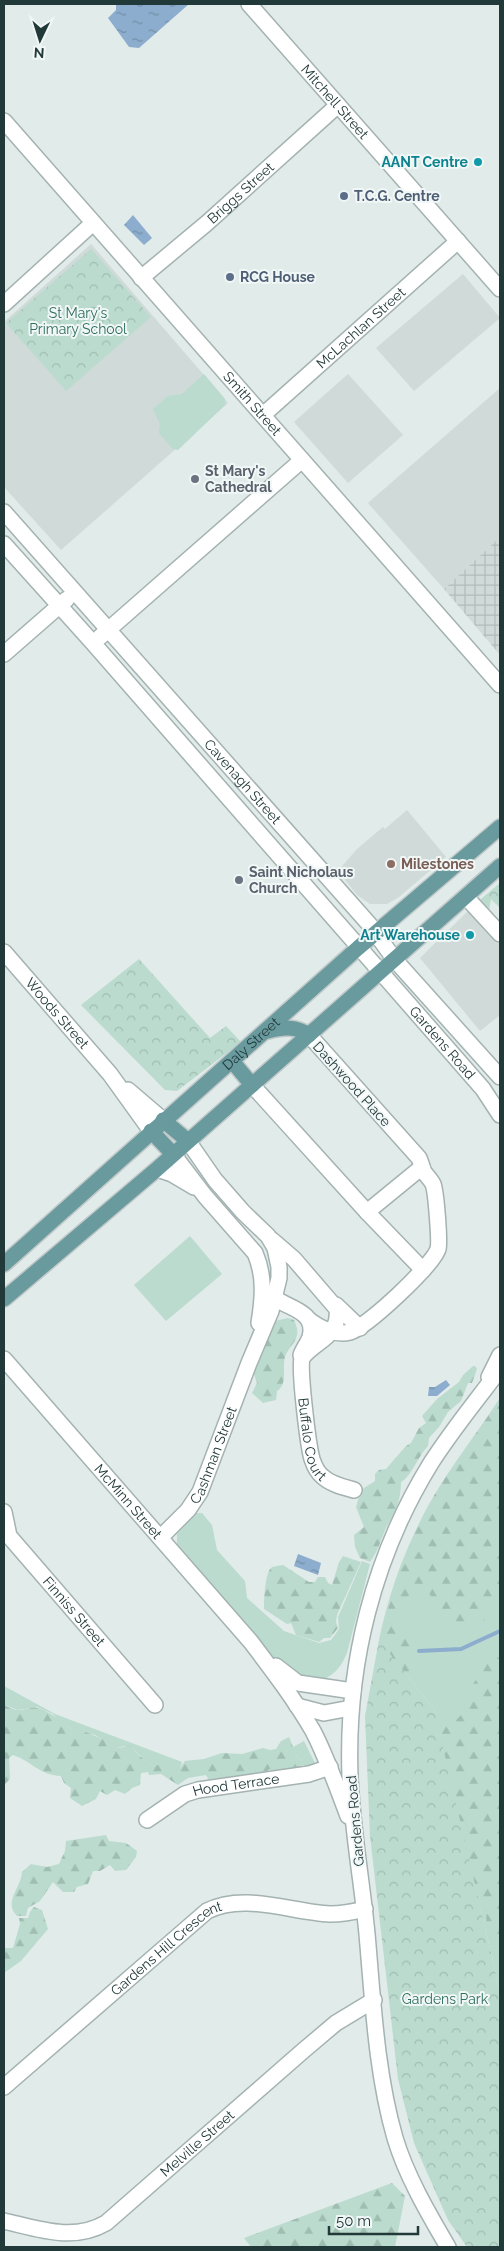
<svg xmlns="http://www.w3.org/2000/svg" width="504" height="2251" font-family="Raleway,sans-serif">
<style>
.built{fill:#cfdad9}
.industrial{fill:url(#industrial-grid)}
.grass{fill:#bbdbce}
.forest{fill:url(#forest-firs)}
.park{fill:url(#park-crowns)}
.water{fill:url(#water-ripples)}
.lines{fill:none;stroke-linecap:round;stroke-linejoin:round}
.stream{stroke:#8cadcd;stroke-width:4}
.minor-casing{stroke:#a4b2b2;stroke-width:18}
.major-casing{stroke:#c1c8c8;stroke-width:18}
.minor{stroke:#fff;stroke-width:15}
.major{stroke:#689a9e;stroke-width:15}
.culture-dot{fill:#0f9aa8;stroke:#f1f7f6;stroke-width:2}
.service-dot{fill:#5c6f8a;stroke:#f1f7f6;stroke-width:2}
.worship-dot{fill:#6b7280;stroke:#f1f7f6;stroke-width:2}
.education-dot{fill:#8d6e63;stroke:#f1f7f6;stroke-width:2}
.labels{text-anchor:middle;dominant-baseline:central;stroke-width:4;stroke-linejoin:round;paint-order:stroke}
.street-label{font-size:14px;fill:#22393a;stroke:#f1f7f6}
.culture-label{font-size:14px;font-weight:bold;fill:#0d838f;stroke:#f1f7f6;text-anchor:end}
.service-label{font-size:14px;font-weight:bold;fill:#4e5e75;stroke:#f1f7f6;text-anchor:start}
.park-label{font-size:14px;fill:#2f6f5d;stroke:#f1f7f6}
.worship-label{font-size:14px;font-weight:bold;fill:#5b616d;stroke:#f1f7f6;text-anchor:start}
.education-label{font-size:14px;font-weight:bold;fill:#785e54;stroke:#f1f7f6;text-anchor:start}
</style>
<defs>
<pattern id="industrial-grid" width="8" height="8" patternUnits="userSpaceOnUse" patternTransform="scale(1.25)"><rect width="8" height="8" fill="#cfdad9"/><path d="M0 4h8M4 0v8" fill="none" stroke="#b1bcbb"/></pattern>
<pattern id="forest-firs" width="22" height="20" patternUnits="userSpaceOnUse" patternTransform="scale(1.25)"><rect width="22" height="20" fill="#bbdbce"/><path d="M5 1l3.5 6h-7zM16 11l3.5 6h-7z" fill="#a0bdb2"/></pattern>
<pattern id="park-crowns" width="20" height="18" patternUnits="userSpaceOnUse" patternTransform="scale(1.25)"><rect width="20" height="18" fill="#bbdbce"/><path d="M2 6a3 3 0 1 1 6 0M12 15a3 3 0 1 1 6 0" fill="none" stroke="#a0bdb2"/></pattern>
<pattern id="water-ripples" width="26" height="14" patternUnits="userSpaceOnUse" patternTransform="scale(1.25)"><rect width="26" height="14" fill="#8cadcd"/><path d="M2 4q2-2 4 0t4 0M15 11q2-2 4 0t4 0" fill="none" stroke="#728ea7"/></pattern>
</defs>
<rect width="100%" height="100%" fill="#e1ebea"/>
<g class="built">
<polygon points="91,244 228,403 61,550 4,487 4,322"/>
<polygon points="463,274 500,318 414,391 376,348"/>
<polygon points="348,374 403,435 348,483 294,422"/>
<polygon points="500,388 500,537 444,589 368,503"/>
<polygon points="407,810 446,857 399,897 387,904 370,904 357,895 338,871 357,849 383,827 385,829"/>
<polygon points="468,911 500,945 500,1015 480,1031 420,958"/>
</g>
<polygon class="industrial" points="500,537 500,655 444,589"/>
<g class="grass">
<polygon points="204,374 225,399 225,405 178,450 173,449 159,433 160,424 153,409 168,396 182,394"/>
<polygon points="190,1236 222,1274 166,1321 134,1285"/>
<path d="M 500,1398 L 500,1991 L 434,1709 L 379,1640 C 387,1601 401,1559 419,1524 C 442,1479 473,1440 500,1398 Z"/>
<path d="M 197,1513 L 202,1513 L 212,1525 L 217,1550 L 245,1581 L 247,1598 L 284,1631 L 319,1643 L 331,1640 L 339,1629 L 338,1617 L 362,1561 L 370,1564 L 347,1653 C 341,1668 333,1676 318,1682 L 287,1672 L 177,1547 L 177,1534 Z"/>
<path d="M 4,1686 L 55,1714 L 182,1762 L 180,1768 C 173,1768 158,1767 152,1765 C 139,1761 136,1741 117,1748 L 95,1735 L 73,1730 L 58,1721 L 53,1714 L 37,1707 L 18,1710 L 4,1705 Z"/>
<polygon points="304,1741 317,1767 304,1773 305,1765 302,1765 302,1761 293,1753 293,1747"/>
</g>
<g class="forest">
<path d="M 288,1318 L 294,1320 C 296,1325 298,1329 297,1335 C 295,1344 288,1348 285,1357 C 282,1367 288,1385 277,1391 L 276,1400 L 263,1403 L 252,1393 L 257,1383 L 252,1368 L 264,1350 L 267,1335 L 271,1332 L 275,1321 Z"/>
<path d="M 473,1366 L 475,1366 L 477,1369 L 472,1383 L 468,1383 L 461,1401 L 448,1412 L 439,1427 L 429,1438 L 428,1446 C 418,1456 412,1476 401,1482 C 401,1500 396,1511 387,1526 C 381,1538 379,1550 370,1562 L 360,1558 L 355,1547 L 354,1535 L 364,1527 L 356,1507 L 361,1490 L 375,1481 L 375,1474 L 379,1470 L 386,1469 L 406,1446 L 411,1443 L 419,1428 L 426,1423 L 422,1416 L 437,1399 L 459,1382 L 463,1375 Z"/>
<path d="M 500,1398 L 500,1514 L 494,1522 C 498,1536 504,1586 500,1599 C 498,1606 491,1609 486,1612 L 484,1621 C 459,1634 441,1611 428,1592 L 408,1596 L 400,1607 L 398,1621 L 415,1651 L 405,1685 L 370,1694 C 380,1636 393,1579 418,1526 C 439,1480 473,1440 500,1398 Z"/>
<path d="M 343,1556 L 361,1562 L 337,1615 L 336,1622 L 338,1628 L 330,1638 L 324,1638 L 319,1642 L 296,1635 L 291,1623 L 287,1624 L 264,1609 C 264,1601 265,1573 271,1568 C 273,1566 279,1566 283,1565 L 309,1582 L 315,1582 L 318,1577 L 325,1577 L 328,1583 L 332,1585 L 339,1562 Z"/>
<path d="M 500,1657 L 500,1942 L 487,1928 L 486,1914 L 479,1906 L 431,1714 L 455,1721 L 462,1714 C 462,1693 480,1677 490,1659 Z"/>
<path d="M 4,1705 C 8,1707 14,1710 19,1710 C 25,1710 32,1706 38,1708 C 53,1712 60,1723 73,1730 C 87,1729 98,1740 112,1741 L 117,1748 L 130,1746 C 135,1751 146,1763 152,1765 C 157,1766 163,1764 168,1765 C 173,1767 175,1768 180,1768 L 185,1761 L 204,1759 L 222,1753 L 242,1754 L 263,1748 L 270,1750 L 276,1749 L 281,1741 L 289,1737 L 294,1749 L 293,1753 L 302,1761 L 302,1765 L 296,1771 L 276,1775 L 270,1769 L 266,1772 L 262,1772 L 261,1778 C 251,1779 235,1777 227,1778 L 225,1782 L 210,1782 L 206,1775 L 188,1778 L 178,1785 L 161,1774 L 149,1775 L 148,1772 L 141,1773 L 140,1785 L 132,1788 L 125,1794 L 115,1790 L 107,1795 L 100,1791 L 96,1799 L 82,1806 L 70,1798 L 71,1788 L 64,1783 L 61,1776 C 39,1775 33,1762 13,1755 L 9,1758 L 10,1779 L 4,1785 Z"/>
<path d="M 106,1835 L 109,1841 L 126,1843 L 137,1851 L 136,1857 L 126,1870 L 115,1871 L 110,1865 L 100,1871 L 93,1871 L 88,1884 L 77,1887 L 74,1892 L 63,1892 L 53,1882 L 40,1901 L 28,1908 L 26,1916 L 17,1916 C 3,1902 21,1888 22,1872 L 31,1864 L 47,1867 L 59,1864 L 65,1851 L 66,1841 Z"/>
<polygon points="34,1907 42,1910 48,1929 21,1961 4,1973 4,1948 13,1948 20,1924 19,1918 28,1918 30,1912"/>
<polygon points="392,2183 405,2196 395,2247 251,2247 244,2238"/>
</g>
<g class="park">
<polygon points="91,249 151,317 66,391 6,323"/>
<polygon points="500,883 500,908 491,899 489,911 475,904"/>
<polygon points="139,959 210,1038 226,1026 241,1042 177,1091 165,1090 81,1005"/>
<polygon points="379,1640 434,1709 500,1991 500,2247 467,2247 448,2220 414,2143 398,2079 370,1836 365,1716"/>
</g>
<g class="water">
<polygon points="116,4 189,4 139,48 129,47 108,18 116,10"/>
<polygon points="133,215 152,238 144,245 124,225"/>
<polygon points="446,1380 450,1385 437,1396 428,1396 429,1387 435,1387"/>
<polygon points="298,1554 321,1563 318,1575 294,1566"/>
</g>
<g class="lines">
<polyline class="stream" points="419,1651 461,1649 500,1631"/>
<g class="minor-casing">
<g id="minor">
<path id="s1" d="M 249,4 L 500,289"/>
<path id="s2" d="M 4,121 L 500,685"/>
<path id="s3" d="M 141,278 L 207,223 L 338,105"/>
<polyline points="4,304 93,223"/>
<path id="s4" d="M 263,415 L 458,241"/>
<path id="s5" d="M 4,512 L 369,924 L 395,960 L 500,1077"/>
<path id="s6" d="M 4,544 L 93,643 L 483,1089 L 500,1115"/>
<polyline points="100,637 302,460"/>
<polyline points="4,654 67,599"/>
<polyline points="466,897 500,934"/>
<path id="s7" d="M 4,952 L 110,1074 L 151,1131"/>
<polyline points="252,1085 367,1212 423,1270"/>
<polyline points="128,1090 163,1120"/>
<path d="M 173,1154 L 205,1196 L 255,1253 C 265,1276 263,1298 259,1323"/>
<polyline points="157,1169 172,1174 194,1187"/>
<polyline points="367,1212 422,1167"/>
<path id="s8" d="M 272,1240 L 294,1259 L 337,1309 C 340,1338 315,1340 302,1358 C 299,1370 308,1445 312,1459 C 314,1465 317,1472 322,1476 C 330,1484 343,1487 354,1490"/>
<path d="M 268,1293 C 281,1308 318,1308 310,1337 C 308,1343 303,1349 301,1355"/>
<polyline points="336,1305 360,1328"/>
<path d="M 308,1319 C 319,1328 336,1336 350,1332 C 367,1327 433,1265 438,1249 C 440,1242 436,1191 433,1184 C 431,1180 427,1176 424,1172 C 422,1168 421,1162 419,1158 L 309,1035"/>
<path id="s9" d="M 4,1359 L 251,1642 C 273,1671 295,1700 313,1731 C 327,1758 337,1787 348,1816"/>
<polyline points="489,1377 500,1355"/>
<path id="s10" d="M 4,1512 L 9,1536 L 155,1705"/>
<path id="s11" d="M 161,1537 L 188,1510 L 200,1492 L 249,1363 L 271,1311 L 279,1278 L 279,1267 L 275,1248 L 268,1236 L 243,1212 L 215,1180 L 188,1141"/>
<polyline points="276,1666 298,1683 353,1691"/>
<polyline points="297,1706 324,1713 351,1708"/>
<path id="s12" d="M 147,1820 L 185,1794 L 198,1790 L 309,1774 L 330,1767"/>
<path id="s13" d="M 4,2087 L 207,1911 C 244,1892 290,1912 330,1914 C 341,1914 353,1912 365,1909"/>
<path id="s14" d="M 4,2221 C 39,2229 73,2242 106,2223 L 304,2050 L 336,2023 L 374,2000"/>
<path d="M 448,2247 C 428,2213 406,2175 395,2138 C 376,2072 373,2001 367,1934 C 362,1881 352,1829 350,1776 C 346,1666 373,1557 431,1463 C 452,1430 477,1400 500,1369"/>
</g>
</g>
<g class="major-casing">
<g id="major">
<path d="M 268,1031 C 283,1027 296,1026 309,1035"/>
<polyline points="232,1061 252,1085"/>
<polyline points="163,1120 188,1141"/>
<polyline points="151,1131 173,1154"/>
<path id="s15" d="M 4,1264 L 358,948 L 500,827"/>
<polyline points="4,1299 157,1169 500,866"/>
</g>
</g>
<use href="#minor" class="minor"/>
<use href="#major" class="major"/>
</g>
<g class="culture-dot">
<circle cx="478" cy="162" r="5"/>
<circle cx="470" cy="935" r="5"/>
</g>
<g class="service-dot">
<circle cx="344" cy="196" r="5"/>
<circle cx="230" cy="277" r="5"/>
</g>
<g class="worship-dot">
<circle cx="195" cy="479" r="5"/>
<circle cx="239" cy="880" r="5"/>
</g>
<circle class="education-dot" cx="391" cy="864" r="5"/>
<g class="labels">
<g class="street-label">
<text stroke="none"><textPath href="#s1" startOffset="130">Mitchell Street</textPath></text>
<text stroke="none"><textPath href="#s3" startOffset="131">Briggs Street</textPath></text>
<text stroke="none"><textPath href="#s4" startOffset="131">McLachlan Street</textPath></text>
<text stroke="none"><textPath href="#s2" startOffset="376">Smith Street</textPath></text>
<text stroke="none"><textPath href="#s5" startOffset="360">Cavenagh Street</textPath></text>
<text stroke="none"><textPath href="#s7" startOffset="81">Woods Street</textPath></text>
<text stroke="none"><textPath href="#s6" startOffset="664">Gardens Road</textPath></text>
<text stroke="none"><textPath href="#s15" startOffset="331">Daly Street</textPath></text>
<text transform="translate(352 1084) rotate(48)">Dashwood Place</text>
<text stroke="none"><textPath href="#s8" startOffset="241">Buffalo Court</textPath></text>
<text stroke="none"><textPath href="#s11" startOffset="99">Cashman Street</textPath></text>
<text stroke="none"><textPath href="#s9" startOffset="189">McMinn Street</textPath></text>
<text stroke="none"><textPath href="#s10" startOffset="124">Finniss Street</textPath></text>
<text stroke="none"><textPath href="#s12" startOffset="98">Hood Terrace</textPath></text>
<text transform="translate(355 1821) rotate(-95)">Gardens Road</text>
<text stroke="none"><textPath href="#s13" startOffset="214">Gardens Hill Crescent</textPath></text>
<text stroke="none"><textPath href="#s14" startOffset="226">Melville Street</textPath></text>
</g>
<g class="culture-label">
<text x="468" y="162">AANT Centre</text>
<text x="460" y="935">Art Warehouse</text>
</g>
<g class="service-label">
<text x="354" y="196">T.C.G. Centre</text>
<text x="240" y="277">RCG House</text>
</g>
<g class="park-label">
<text x="78" y="313">St Mary's<tspan x="78" dy="16">Primary School</tspan></text>
<text x="445" y="1999">Gardens Park</text>
</g>
<g class="worship-label">
<text x="205" y="471">St Mary's<tspan x="205" dy="16">Cathedral</tspan></text>
<text x="249" y="872">Saint Nicholaus<tspan x="249" dy="16">Church</tspan></text>
</g>
<g class="education-label">
<text x="401" y="864">Milestones</text>
</g>
</g>
<rect width="504" height="2251" fill="none" stroke="#22393a" stroke-width="10"/>
<g transform="translate(40 40) rotate(184)" stroke="#f1f7f6" stroke-width="4" paint-order="stroke">
<path d="M0-4L9 19L0 12L-9 19Z" fill="#22393a"/>
<text y="-8" font-size="14" font-weight="bold" text-anchor="middle" fill="#22393a">N</text>
</g>
<path d="M329 2226v8h89v-8" fill="none" stroke="#22393a" stroke-width="2.5"/>
<text x="336" y="2226" font-size="15" fill="#22393a" stroke="#f1f7f6" stroke-width="4" paint-order="stroke">50 m</text>
</svg>
